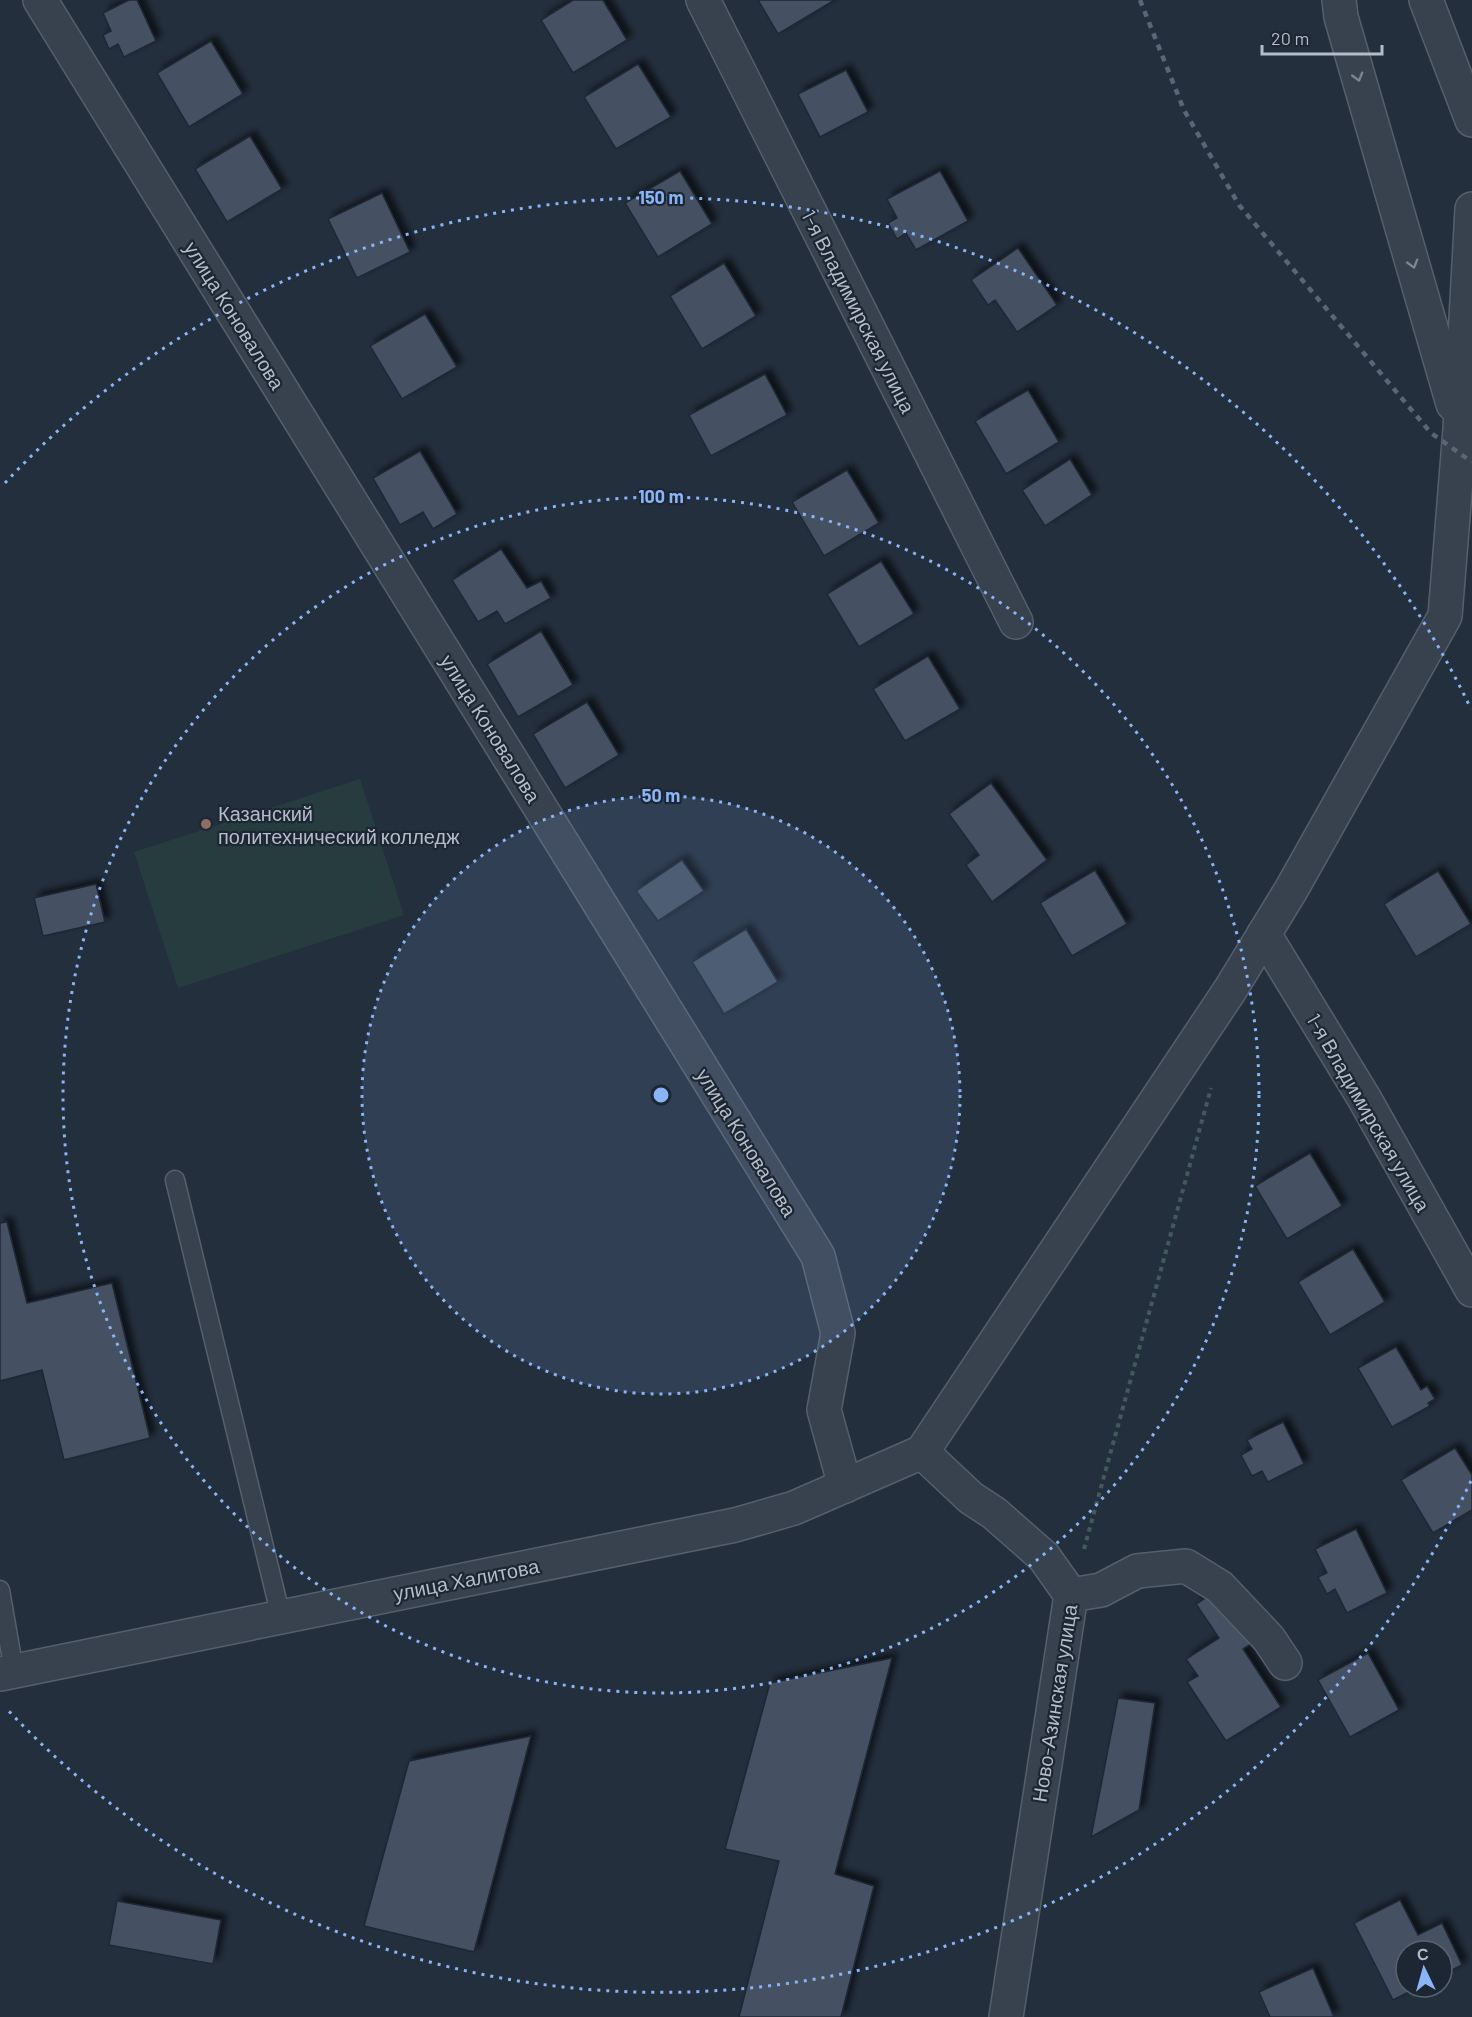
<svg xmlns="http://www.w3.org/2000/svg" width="1472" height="2017" font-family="Barlow,sans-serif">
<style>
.green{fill:#263c3f}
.building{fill:#455162;stroke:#1f2835;stroke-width:1.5;filter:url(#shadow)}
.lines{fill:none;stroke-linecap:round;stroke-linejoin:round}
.lane-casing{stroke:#565f6c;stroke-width:21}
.street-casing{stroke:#565f6c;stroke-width:36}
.path{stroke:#44595c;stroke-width:4;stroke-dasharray:4.5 4.5;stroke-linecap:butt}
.lane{stroke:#38414e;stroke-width:18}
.street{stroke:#38414e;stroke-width:33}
.rail{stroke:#5a6575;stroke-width:4.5;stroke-dasharray:6 6;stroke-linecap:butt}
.oneway{stroke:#7c8592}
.ring{fill:none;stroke:#8ab4f8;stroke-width:3;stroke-dasharray:3 6}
.education-dot{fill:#8d6e63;stroke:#1d2633;stroke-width:2}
.labels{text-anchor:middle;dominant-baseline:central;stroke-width:4.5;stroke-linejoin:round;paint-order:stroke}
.street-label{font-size:20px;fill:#b4bcc9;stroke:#1d2633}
.poi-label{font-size:20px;fill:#b4bcc9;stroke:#1d2633;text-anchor:start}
.centre{fill:#8ab4f8;stroke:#1d2633;stroke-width:3}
.ring-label{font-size:18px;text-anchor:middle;font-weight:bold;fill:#8ab4f8;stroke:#1d2633;stroke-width:4.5;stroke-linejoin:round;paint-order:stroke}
</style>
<defs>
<filter id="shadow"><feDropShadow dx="5.5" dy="-5.5" stdDeviation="3" flood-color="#0009"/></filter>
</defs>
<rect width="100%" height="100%" fill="#242f3e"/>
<polygon class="green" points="360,779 404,915 178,988 134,852"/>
<g class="building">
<polygon points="129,0 137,0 156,41 124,57 118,44 109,49 103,35 111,31 103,13"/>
<polygon points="573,0 603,0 627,40 573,73 541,20"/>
<polygon points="758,0 833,0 833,1 778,34"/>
<polygon points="211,41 243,94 189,127 157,73"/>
<polygon points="638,64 671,117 616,149 584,97"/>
<polygon points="846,70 868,112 820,137 798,94"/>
<polygon points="250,136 282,189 227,222 195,169"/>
<polygon points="680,171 712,224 658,257 625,203"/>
<polygon points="940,171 968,221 916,250 906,233 897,239 888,223 897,218 887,199"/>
<polygon points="382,193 410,252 357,278 328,219"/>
<polygon points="1018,248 1057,305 1017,332 995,300 988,305 971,280"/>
<polygon points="724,263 756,316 702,349 670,296"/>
<polygon points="425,314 457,367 402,399 370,346"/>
<polygon points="765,374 787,415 711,456 689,415"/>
<polygon points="1028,390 1059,442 1006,474 975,421"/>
<polygon points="420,451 457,514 433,529 423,512 400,525 373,478"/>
<polygon points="1070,459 1092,495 1045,526 1022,490"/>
<polygon points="847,470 879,523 824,556 792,502"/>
<polygon points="501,549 527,588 541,581 551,598 505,624 497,611 478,622 452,580"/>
<polygon points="881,561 914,614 859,647 827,594"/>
<polygon points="541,631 573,685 518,717 487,664"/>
<polygon points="928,656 960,709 905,741 873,689"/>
<polygon points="587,702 619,755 565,788 533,734"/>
<polygon points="991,783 1047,860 992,902 966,865 979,855 949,814"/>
<polygon points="682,860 704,891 658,921 636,891"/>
<polygon points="1095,870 1127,924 1072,956 1040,903"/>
<polygon points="1438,871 1471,924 1416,957 1384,904"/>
<polygon points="96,884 105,922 43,936 34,898"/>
<polygon points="746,929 778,982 724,1014 692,962"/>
<polygon points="1310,1153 1342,1206 1287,1239 1255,1186"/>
<polygon points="7,1222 27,1303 112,1283 150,1438 64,1460 42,1370 0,1381 0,1223"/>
<polygon points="1353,1249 1385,1302 1330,1335 1298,1282"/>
<polygon points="1396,1347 1421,1390 1427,1386 1435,1399 1428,1403 1430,1406 1392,1427 1358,1368"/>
<polygon points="1283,1422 1304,1464 1268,1482 1262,1471 1252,1476 1241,1455 1252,1449 1247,1440"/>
<polygon points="1455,1448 1472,1475 1472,1510 1433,1533 1401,1480"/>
<polygon points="1356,1529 1387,1593 1347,1613 1335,1589 1327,1594 1318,1577 1327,1573 1315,1549"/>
<polygon points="1216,1591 1251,1644 1243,1649 1281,1707 1226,1741 1187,1682 1198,1676 1186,1659 1219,1638 1196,1604"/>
<polygon points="1368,1653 1399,1710 1350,1737 1318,1680"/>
<polygon points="892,1658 835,1874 874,1886 841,2017 739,2017 779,1861 725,1849 770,1683"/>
<polygon points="1118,1698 1155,1703 1139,1810 1091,1837"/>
<polygon points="531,1736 474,1952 364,1926 409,1761"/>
<polygon points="1400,1900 1418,1935 1442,1923 1462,1965 1442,1975 1442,1951 1406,1951 1406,1987 1419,1987 1393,2000 1354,1923"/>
<polygon points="117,1901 221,1920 213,1964 109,1945"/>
<polygon points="1313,1968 1334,2017 1270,2017 1259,1992"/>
</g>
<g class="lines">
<g class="lane-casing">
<g id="lane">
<polyline points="175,1180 281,1617"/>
<polyline points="0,1590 14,1671"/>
</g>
</g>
<g class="street-casing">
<g id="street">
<polyline points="40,0 818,1256 838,1333 824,1410 845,1486"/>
<polyline points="703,0 1016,622"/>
<polyline points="1339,0 1341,17 1453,404"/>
<polyline points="1426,0 1472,120"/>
<polyline points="1264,934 1364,1098 1472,1290"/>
<polyline points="922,1452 1230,990 1291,890 1445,616 1460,429 1472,209"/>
<polyline points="922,1452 971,1498 994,1513 1044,1557 1071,1595 1006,2017"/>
<polyline points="1071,1595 1101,1590 1137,1571 1186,1566 1220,1587 1269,1639 1285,1663"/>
<polyline points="0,1674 735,1525 794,1508 922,1452"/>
</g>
</g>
<polyline class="path" points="1084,1549 1211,1088"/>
<use href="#lane" class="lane"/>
<use href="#street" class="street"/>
<polyline class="rail" points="1140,0 1184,110 1239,205 1431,433 1472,462"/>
</g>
<defs><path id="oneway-chevron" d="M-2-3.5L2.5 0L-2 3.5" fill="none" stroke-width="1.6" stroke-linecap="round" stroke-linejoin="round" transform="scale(1.5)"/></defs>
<g class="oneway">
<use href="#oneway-chevron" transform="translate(1358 77) rotate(74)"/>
<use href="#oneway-chevron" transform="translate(1413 264) rotate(74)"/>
</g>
<circle cx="661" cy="1095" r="299" fill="#8ab4f8" fill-opacity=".12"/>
<g class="ring">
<circle cx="661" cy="1095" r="299"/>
<circle cx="661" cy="1095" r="598"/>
<path d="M1471 1481A897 897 0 0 1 5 1707M5 483A897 897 0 0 1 1471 709"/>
</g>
<circle class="education-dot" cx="206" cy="824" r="6"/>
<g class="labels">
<g class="street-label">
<text transform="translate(859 311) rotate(63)">1-я Владимирская улица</text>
<text transform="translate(235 315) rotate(58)">улица Коновалова</text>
<text transform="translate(491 728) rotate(58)">улица Коновалова</text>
<text transform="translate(1369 1112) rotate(60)">1-я Владимирская улица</text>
<text transform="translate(747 1142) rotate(58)">улица Коновалова</text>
<text transform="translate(466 1579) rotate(-11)">улица Халитова</text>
<text transform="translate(1054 1703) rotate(-81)">Ново-Азинская улица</text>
</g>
<g class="poi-label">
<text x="218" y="813">Казанский<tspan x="218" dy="23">политехнический колледж</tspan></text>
</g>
</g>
<circle cx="661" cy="1095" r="9" class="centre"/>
<g class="ring-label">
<text x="661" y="204">150 m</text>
<text x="661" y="503">100 m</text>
<text x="661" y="802">50 m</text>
</g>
<g transform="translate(1424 1969) rotate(355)"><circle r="28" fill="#1d2633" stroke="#59626f" stroke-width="1.5"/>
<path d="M0-4.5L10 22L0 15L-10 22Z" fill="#8ab4f8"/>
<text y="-9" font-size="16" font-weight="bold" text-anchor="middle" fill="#b4bcc9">С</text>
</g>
<path d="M1262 45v9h120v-9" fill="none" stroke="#b4bcc9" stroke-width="3"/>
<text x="1271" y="45" font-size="18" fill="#b4bcc9" stroke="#1d2633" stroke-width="4.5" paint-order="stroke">20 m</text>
</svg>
